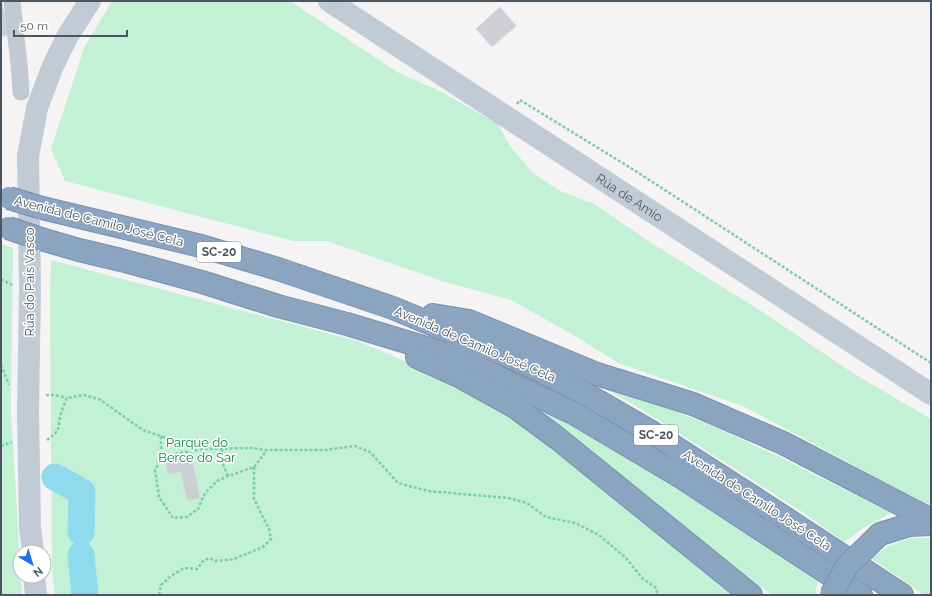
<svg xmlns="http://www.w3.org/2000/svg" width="932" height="596" font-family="Raleway,sans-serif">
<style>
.green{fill:#c3f1d5}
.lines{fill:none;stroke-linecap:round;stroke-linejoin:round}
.river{stroke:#90daee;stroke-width:27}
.building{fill:#cdcfd5;stroke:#d7d9de}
.highway-casing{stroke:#7690ad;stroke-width:24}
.path{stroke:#7ad0a6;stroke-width:2.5;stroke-dasharray:3 2;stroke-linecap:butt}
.street{stroke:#c1cad2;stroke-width:17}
.secondary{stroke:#c1cbd6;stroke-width:22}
.highway{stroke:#8ba5c1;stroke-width:22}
.highway-bridge-casing{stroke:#7690ad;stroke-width:24;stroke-linecap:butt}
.highway-bridge{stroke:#8ba5c1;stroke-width:22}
.labels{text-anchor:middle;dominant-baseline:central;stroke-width:3;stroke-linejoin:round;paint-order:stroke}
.shield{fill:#fff;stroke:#808990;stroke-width:1}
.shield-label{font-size:12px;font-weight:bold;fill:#4a5661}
.street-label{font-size:13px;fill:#4a5661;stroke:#fff}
.park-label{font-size:13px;fill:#17864f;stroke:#fff}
</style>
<rect width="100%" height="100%" fill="#f5f3f3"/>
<g class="green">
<polygon points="112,1 290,1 397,72 436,89 498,124 510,146 533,173 558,190 594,204 656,246 763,312 851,372 931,419 931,506 920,503 851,464 743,406 618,363 570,333 511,300 442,281 327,241 293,241 65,181 51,149 84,48"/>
<polygon points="1,244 13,248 11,411 22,595 1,595"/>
<polygon points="51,260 360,342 457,383 498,406 738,595 55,595 52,570 50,297"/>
<polygon points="574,371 715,427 782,458 891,513 863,528 844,542 804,513 641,409"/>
<polygon points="540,411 562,419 642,464 730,520 818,581 815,595 772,595 655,506 561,430"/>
<polygon points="910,538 931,538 931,595 924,595 871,558 889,546"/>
</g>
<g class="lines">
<g class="river">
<polyline points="55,477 82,492 81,532"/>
<polyline points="81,555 85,595"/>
</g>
</g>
<g class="building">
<polygon points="1,1 10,34 1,37"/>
<polygon points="500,7 516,26 492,47 476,29"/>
<polygon points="192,458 200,498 187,501 181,472 168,474 166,463"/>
</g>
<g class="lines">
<g class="highway-casing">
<g id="highway">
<polyline points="42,208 201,246 278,269 393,308 522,362 582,392 653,433 762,503 902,595"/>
<polyline points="41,239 79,250 121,260 202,282 278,306 347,324 456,357 575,414 681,477 861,595"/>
<polyline points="433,315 469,321 597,374 693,404 783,443 931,520"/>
<polyline points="417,357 459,376 515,407 557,438 751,595"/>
<polyline points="880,534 909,525 931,524"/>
</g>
</g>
<g class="path">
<polyline points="517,104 520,100 634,170 931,363"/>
<polyline points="1,279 12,285"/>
<polyline points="1,365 9,385"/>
<polyline points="46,395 54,395 67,398"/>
<polyline points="161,436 161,459 155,470 159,497 173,518 187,517 198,509 205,493 217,481 228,476 254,467 267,450"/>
<path d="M 47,440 C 62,430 57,428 61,413 C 63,408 65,402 67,398 L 84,395 L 99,399 L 143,430 L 175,441 L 190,440 L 203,449"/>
<polyline points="1,446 12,442"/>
<polyline points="222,449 222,462 228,476"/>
<polyline points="161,459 179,453 203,449 250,448 267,450 325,450 355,446 370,452 398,483 428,491 508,498 527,503 546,517 575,523 599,535 626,558 643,579 655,587 658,595"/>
<polyline points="159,595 161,585 171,576 184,568 197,569 203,561 209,558 216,561 234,559 263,547 271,539 269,529 254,499 254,467"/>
</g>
<polyline class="street" points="12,1 19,64 21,92"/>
<g class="secondary">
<path id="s1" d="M 329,1 L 931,394"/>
<polyline points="33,552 30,527 28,411 30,289 28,156 37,108 52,68 67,37 90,1"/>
<polyline points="34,576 36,595"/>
</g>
<use href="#highway" class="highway"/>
<g class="highway-bridge-casing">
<g id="highway-bridge">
<polyline points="9,198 42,208"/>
<polyline points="8,228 41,239"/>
<polyline points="831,595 847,566 880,534"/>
</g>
</g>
<use href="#highway-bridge" class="highway-bridge"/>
</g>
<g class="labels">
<g class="shield">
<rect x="197" y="242" width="44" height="20" rx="3"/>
<rect x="634" y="425" width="44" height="20" rx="3"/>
</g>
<g class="shield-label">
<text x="219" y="252">SC-20</text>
<text x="656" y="435">SC-20</text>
</g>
<g class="street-label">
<text stroke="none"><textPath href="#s1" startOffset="359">Rúa de Amio</textPath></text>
<text transform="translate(99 221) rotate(14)">Avenida de Camilo José Cela</text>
<text transform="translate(29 282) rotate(-90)">Rúa do País Vasco</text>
<text transform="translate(475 344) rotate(23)">Avenida de Camilo José Cela</text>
<text transform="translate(757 500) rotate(33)">Avenida de Camilo José Cela</text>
</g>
<g class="park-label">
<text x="197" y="442">Parque do<tspan x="197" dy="15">Berce do Sar</tspan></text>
</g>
</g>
<rect width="932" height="596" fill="none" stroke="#4a5661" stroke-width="4"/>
<g transform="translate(32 564) rotate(142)"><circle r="19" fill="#ffffff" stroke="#b7bbc0"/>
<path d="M0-3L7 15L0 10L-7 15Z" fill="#1a73e8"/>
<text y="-6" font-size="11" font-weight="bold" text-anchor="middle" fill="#4a5661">N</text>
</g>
<path d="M14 30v6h113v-6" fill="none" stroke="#4a5661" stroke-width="2"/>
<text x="20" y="30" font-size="12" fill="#4a5661" stroke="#ffffff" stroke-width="3" paint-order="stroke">50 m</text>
</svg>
